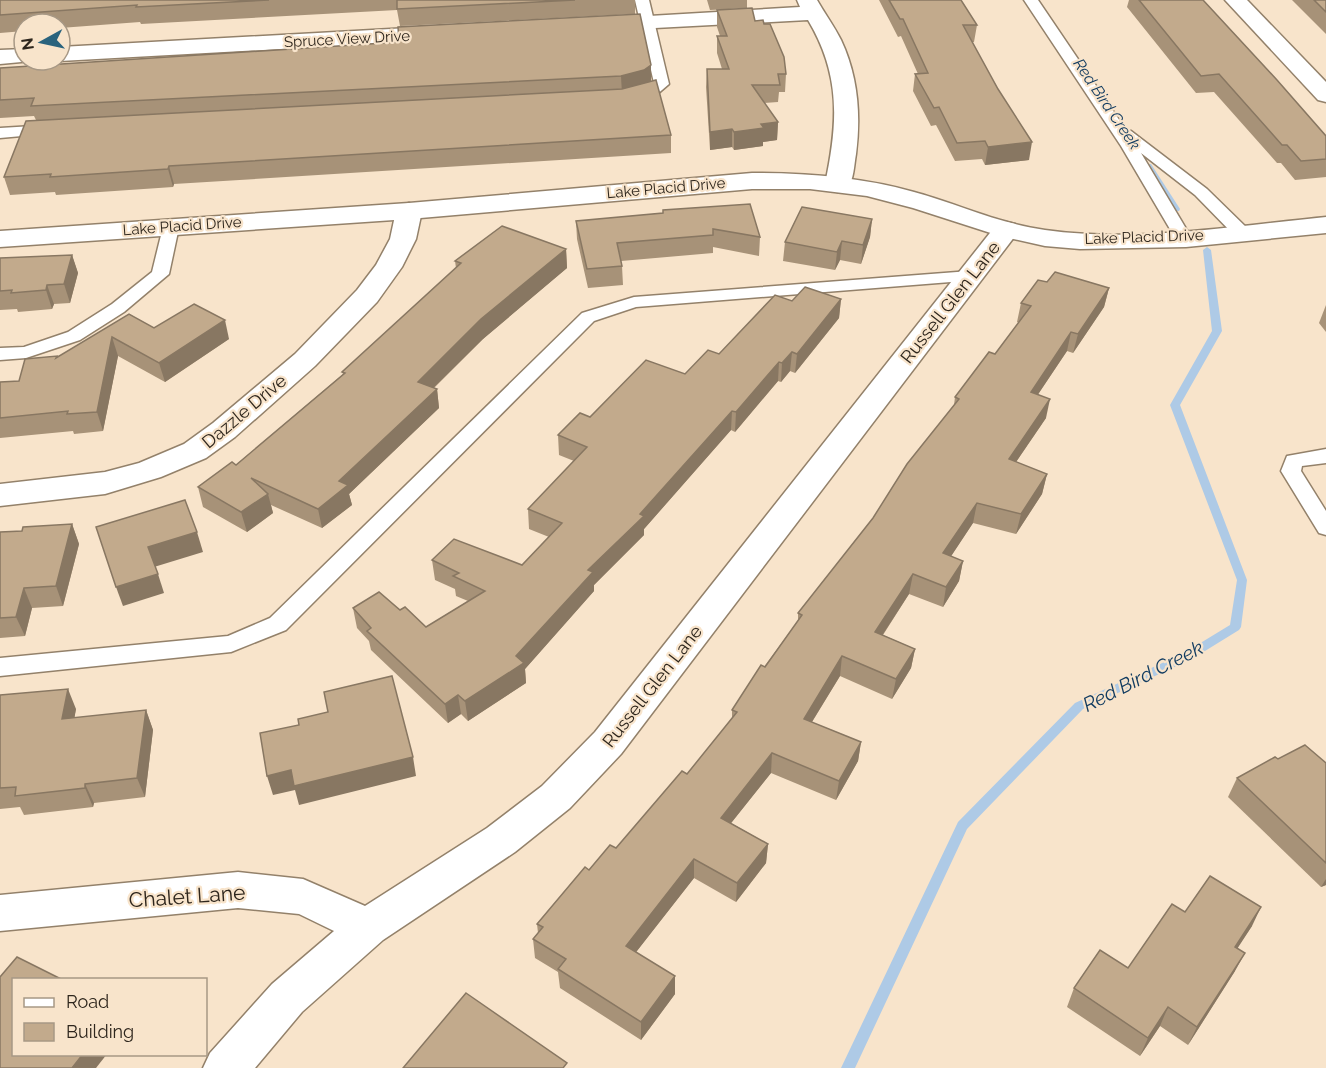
<svg xmlns="http://www.w3.org/2000/svg" width="1326" height="1068" font-family="Raleway,sans-serif">
<style>
.lines{fill:none;stroke-linecap:round;stroke-linejoin:round}
.stream{fill:#aecae6;fill-rule:evenodd}
.lane-casing{stroke:#93816a;stroke-width:3}
.street-casing{stroke:#93816a;stroke-width:3}
.secondary-casing{stroke:#93816a;stroke-width:3}
.lane{fill:#fff;fill-rule:evenodd}
.street{fill:#fff;fill-rule:evenodd}
.secondary{fill:#fff;fill-rule:evenodd}
.wall{fill:#a79278}
.shaded-wall{fill:#887762}
.building{fill:#c2aa8c;stroke:#887762;stroke-width:1.5}
.labels{text-anchor:middle;dominant-baseline:central;stroke-width:4.5;stroke-linejoin:round;paint-order:stroke}
.far-street-label{font-size:15px;fill:#2e261d;stroke:#f8e4cb}
.far-water-label{font-size:16px;font-style:italic;fill:#123c61;stroke:#f8e4cb}
.street-label{font-size:18px;fill:#2e261d;stroke:#f8e4cb}
.water-label{font-size:20px;font-style:italic;fill:#123c61;stroke:#f8e4cb}
.near-street-label{font-size:21px;fill:#2e261d;stroke:#f8e4cb}
</style>
<rect width="100%" height="100%" fill="#f8e4cb"/>
<g class="lines">
<g class="stream">
<polygon points="1145,164 1151,164 1180,209 1179,211 1173,211 1144,166"/>
<polygon points="1207,247 1211,250 1222,331 1180,405 1247,580 1241,627 1239,630 1192,659 1083,709 967,829 855,1068 841,1068 958,822 1075,703 1184,653 1230,625 1237,580 1170,405 1212,331 1203,250"/>
</g>
<g class="lane-casing">
<g id="lane">
<polygon points="635,0 649,0 669,84 655,96 632,101 625,97 627,94 645,90 654,83"/>
<polygon points="1024,0 1038,0 1126,130 1131,131 1207,189 1248,229 1250,233 1248,237 1236,237 1195,195 1141,153 1191,237 1183,242 1177,241 1121,146"/>
<polygon points="50,125 55,127 58,130 55,133 0,138 0,128"/>
<polygon points="171,222 179,227 169,274 124,312 80,340 26,358 0,360 0,348 24,347 68,332 112,304 152,272 163,227"/>
<polygon points="970,271 976,272 979,276 976,280 636,307 594,321 286,630 231,652 0,676 0,658 228,636 270,618 582,313 634,297"/>
<polygon points="1326,449 1326,463 1302,466 1301,471 1326,511 1326,535 1319,533 1281,471 1287,456"/>
</g>
</g>
<g class="street-casing">
<g id="street">
<path d="M 797,0 L 817,0 C 825,14 834,26 841,40 C 858,76 861,115 856,154 C 854,165 854,180 847,189 L 838,192 L 829,189 L 825,184 C 838,123 841,75 808,20 L 598,31 L 590,30 L 587,25 L 590,20 L 598,19 L 800,7 Z"/>
<polygon points="445,26 453,28 456,33 453,38 445,40 60,61 57,60 60,60 60,47"/>
<polygon points="24,49 24,60 32,61 0,64 0,50"/>
<polygon points="409,203 418,206 422,211 416,239 402,267 377,302 315,366 235,437 206,458 161,477 105,494 0,506 0,484 105,472 139,463 184,444 213,423 295,354 357,290 376,265 390,239 396,211 400,206"/>
<polygon points="1006,222 1015,224 1019,230 1015,236 621,754 570,808 515,852 383,940 302,1012 255,1068 203,1068 210,1053 272,984 334,931 299,914 238,908 0,931 0,895 238,872 303,879 365,906 487,828 542,786 595,732 997,224"/>
</g>
</g>
<g class="secondary-casing">
<g id="secondary">
<polygon points="1225,0 1247,0 1326,82 1326,102 1318,100"/>
<path d="M 752,173 C 807,173 861,177 914,192 C 958,204 1000,224 1045,230 C 1138,243 1233,226 1326,217 L 1326,233 L 1186,247 L 1080,249 L 1045,246 L 1000,236 L 913,208 L 867,196 L 810,189 L 752,189 L 409,219 L 0,247 L 0,231 L 409,203 Z"/>
</g>
</g>
<use href="#lane" class="lane"/>
<use href="#street" class="street"/>
<use href="#secondary" class="secondary"/>
</g>
<g class="wall">
<polygon points="0,0 635,0 635,14 400,26 397,10 141,24 140,22 60,28 60,24 24,24 24,31 0,33"/>
<polygon points="707,0 747,0 747,8 710,10"/>
<polygon points="879,0 961,0 977,25 974,42 972,42 1029,160 985,165 982,159 955,161 936,125 931,126 913,91 915,74 918,74 901,36 898,37"/>
<polygon points="1129,0 1203,0 1326,136 1326,177 1295,180 1281,163 1277,163 1214,92 1196,93 1127,7"/>
<polygon points="1292,0 1326,0 1326,34"/>
<polygon points="717,10 755,21 786,74 785,92 779,92 778,102 764,103 778,122 777,140 763,142 763,146 734,150 732,147 710,150 706,87 707,69 722,69 717,53 717,36 720,36 717,27"/>
<polygon points="651,65 651,81 671,135 671,153 174,184 173,187 56,195 55,192 10,195 4,177 36,120 34,116 0,118 0,68"/>
<polygon points="663,213 760,237 759,256 713,247 713,253 621,261 622,266 623,285 588,288 577,239 576,221"/>
<polygon points="872,219 870,237 861,264 840,260 835,270 783,261 785,242"/>
<polygon points="566,249 567,268 483,339 434,388 437,389 439,408 349,494 352,505 322,528 271,505 273,513 247,532 203,507 198,487 236,465 343,374 342,372 456,268 455,261"/>
<polygon points="72,255 78,273 70,303 54,304 52,309 18,312 17,309 0,310 0,258"/>
<polygon points="1047,282 1109,288 1104,307 1073,353 1067,351 1038,394 1046,418 1016,462 1047,474 1042,494 1016,534 973,523 951,556 963,561 959,581 943,607 909,594 883,635 915,649 911,668 892,699 840,676 812,722 861,742 858,761 836,800 771,773 731,823 768,844 766,863 736,902 694,878 636,952 675,994 641,1040 560,988 558,972 535,958 533,939 538,933 537,924 589,870 616,848 687,774 732,719 732,710 798,621 798,613 873,518 954,405 955,397 995,354 1019,323 1017,322 1021,303"/>
<polygon points="841,299 839,318 795,373 790,371 781,382 778,381 735,432 731,430 644,529 644,535 594,585 594,591 525,669 526,683 468,721 461,714 448,723 371,650 369,641 357,628 353,608 400,610 426,627 468,601 456,596 455,589 435,580 432,560 522,565 549,537 529,529 528,509 574,461 559,455 558,435 590,417 685,374 719,354 792,301"/>
<polygon points="1326,305 1326,332 1319,323"/>
<polygon points="129,314 154,328 229,339 165,382 118,356 103,431 74,434 73,431 0,438 0,382 19,381"/>
<polygon points="72,524 79,544 63,606 32,608 25,636 0,638 0,532 22,531"/>
<polygon points="0,695 76,709 74,718 146,710 153,730 145,797 94,803 93,807 24,815 20,807 0,809"/>
<polygon points="1278,759 1326,763 1326,885 1321,887 1228,797 1237,778"/>
<polygon points="1185,912 1252,926 1237,948 1235,971 1188,1045 1160,1026 1140,1056 1067,1007 1074,988 1128,968"/>
</g>
<g class="shaded-wall">
<polygon points="651,65 651,82 622,94 621,76"/>
<polygon points="778,122 777,140 763,142 763,146 734,150 734,132 761,124"/>
<polygon points="732,129 732,147 710,150 710,132"/>
<polygon points="1032,142 1029,160 985,165 988,147"/>
<polygon points="169,166 174,184 173,187 168,169"/>
<polygon points="872,219 870,237 861,264 863,245"/>
<polygon points="842,241 840,260 835,270 837,252"/>
<polygon points="566,249 567,268 483,339 420,401 418,382 481,319"/>
<polygon points="72,255 78,273 70,303 64,284"/>
<polygon points="47,285 54,304 52,309 46,290"/>
<polygon points="1109,288 1104,307 1073,353 1078,334"/>
<polygon points="841,299 839,318 795,373 797,354"/>
<polygon points="225,320 229,339 165,382 159,363"/>
<polygon points="1071,332 1067,351 1027,411 1031,392"/>
<polygon points="112,337 118,356 103,431 97,412"/>
<polygon points="792,352 790,371 781,382 782,363"/>
<polygon points="779,362 778,381 735,432 736,412"/>
<polygon points="437,389 439,408 349,494 352,505 322,528 318,509 339,481"/>
<polygon points="1050,399 1046,418 1005,478 1009,459"/>
<polygon points="732,411 731,430 644,529 644,535 594,585 594,591 525,669 526,683 468,721 465,701 516,656 588,570 640,514"/>
<polygon points="1047,474 1042,494 1016,534 1021,514"/>
<polygon points="268,494 273,513 247,532 241,512"/>
<polygon points="977,503 973,523 940,573 943,553"/>
<polygon points="72,524 79,544 63,606 56,586"/>
<polygon points="197,532 203,552 154,567 148,547"/>
<polygon points="963,561 959,581 943,607 946,587"/>
<polygon points="158,574 164,593 123,606 116,587"/>
<polygon points="913,574 909,594 872,651 875,632"/>
<polygon points="24,588 32,608 25,636 16,617"/>
<polygon points="915,649 911,668 892,699 896,679"/>
<polygon points="842,656 840,676 802,738 804,719"/>
<polygon points="68,689 76,709 71,738 62,719"/>
<polygon points="458,695 461,714 448,723 445,704"/>
<polygon points="146,710 153,730 145,797 137,778"/>
<polygon points="861,742 858,761 836,800 839,781"/>
<polygon points="772,753 771,773 720,837 721,818"/>
<polygon points="413,757 416,776 299,805 295,790 273,795 267,776 291,770"/>
<polygon points="85,784 94,803 93,807 85,788"/>
<polygon points="768,844 766,863 736,902 737,883"/>
<polygon points="694,859 694,878 626,965 626,946"/>
<polygon points="1326,879 1326,885 1321,887"/>
<polygon points="1261,907 1252,926 1226,966 1235,947"/>
<polygon points="1245,953 1235,971 1188,1045 1197,1027"/>
<polygon points="675,976 675,994 641,1040 641,1022"/>
<polygon points="1168,1007 1160,1026 1140,1056 1148,1038"/>
<polygon points="83,1054 107,1054 96,1068 72,1068"/>
</g>
<g class="building">
<polygon points="0,0 269,0 136,7 137,5 0,15"/>
<polygon points="397,0 575,0 397,9"/>
<polygon points="889,0 961,0 977,25 963,25 998,89 1032,142 988,147 985,141 957,143 939,107 934,108 915,74 928,73 903,19 900,19"/>
<polygon points="1139,0 1203,0 1277,80 1326,136 1326,159 1301,161 1287,145 1282,145 1219,74 1201,76"/>
<polygon points="1314,0 1326,0 1326,12"/>
<polygon points="752,8 755,21 763,20 764,24 770,24 784,57 786,74 778,74 780,85 752,85 778,122 761,124 764,128 734,132 732,129 710,132 707,69 729,69 717,36 727,36 717,10"/>
<polygon points="640,14 651,65 644,70 621,76 31,106 34,98 0,100 0,68 399,42 398,27"/>
<polygon points="656,80 671,135 169,166 168,169 50,177 51,174 4,177 26,121 622,89"/>
<polygon points="750,204 760,237 713,229 713,235 617,243 622,266 587,269 576,221 663,213 663,210"/>
<polygon points="802,207 872,219 863,245 842,241 837,252 785,242"/>
<polygon points="502,226 566,249 481,319 418,382 437,389 339,481 348,485 318,509 251,478 268,494 241,512 198,487 232,462 236,465 345,373 342,372 461,263 455,261"/>
<polygon points="72,255 64,284 47,285 46,290 11,293 12,290 0,291 0,258"/>
<polygon points="1055,272 1109,288 1078,334 1071,332 1031,392 1050,399 1009,459 1047,474 1021,514 977,503 943,553 963,561 946,587 913,574 875,632 915,649 896,679 842,656 804,719 861,742 839,781 772,753 721,818 768,844 737,883 694,859 626,946 675,976 641,1022 558,969 566,959 533,939 543,927 537,924 585,867 589,870 610,845 616,848 682,771 687,774 737,712 732,710 761,665 765,667 802,615 798,613 873,518 907,464 959,399 955,397 989,352 995,354 1031,306 1021,303 1038,280 1047,282"/>
<polygon points="805,287 841,299 797,354 792,352 782,363 779,362 736,412 732,411 640,514 644,516 588,570 593,572 516,656 524,663 465,701 458,695 445,704 367,631 371,628 353,608 379,592 400,610 405,607 426,627 485,591 453,576 459,573 432,560 454,539 522,565 562,523 528,509 587,447 558,435 580,413 590,417 646,360 685,374 708,350 719,354 775,295 792,301"/>
<polygon points="194,304 225,320 159,363 112,337 97,412 67,414 68,411 0,418 0,382 19,381 25,359 57,356 56,358 129,314 154,328"/>
<polygon points="185,500 197,532 148,547 158,574 116,587 96,527"/>
<polygon points="72,524 56,586 24,588 16,617 0,618 0,532 22,531 23,527"/>
<polygon points="392,676 413,757 294,786 291,770 267,776 260,733 299,725 298,719 328,712 324,692"/>
<polygon points="68,689 62,719 146,710 137,778 85,784 85,788 15,796 16,787 0,788 0,695"/>
<polygon points="1305,745 1326,763 1326,863 1237,778 1275,757 1278,759"/>
<polygon points="1210,876 1261,907 1235,947 1245,953 1197,1027 1168,1007 1148,1038 1074,988 1100,950 1128,968 1172,904 1185,912"/>
<polygon points="17,957 63,980 14,980 14,1054 83,1054 72,1068 0,1068 0,977"/>
<polygon points="466,993 567,1063 563,1068 403,1068"/>
</g>
<g class="labels">
<g class="far-street-label">
<text transform="translate(347 39) rotate(-3)">Spruce View Drive</text>
<text transform="translate(666 188) rotate(-5)">Lake Placid Drive</text>
<text transform="translate(182 226) rotate(-4)">Lake Placid Drive</text>
<text transform="translate(1144 237) rotate(-2)">Lake Placid Drive</text>
</g>
<g class="far-water-label">
<text transform="translate(1107 104) rotate(56)">Red Bird Creek</text>
</g>
<g class="street-label">
<text transform="translate(950 302) rotate(-52)">Russell Glen Lane</text>
<text transform="translate(244 411) rotate(-40)">Dazzle Drive</text>
<text transform="translate(652 686) rotate(-52)">Russell Glen Lane</text>
</g>
<g class="water-label">
<text transform="translate(1143 676) rotate(-27)">Red Bird Creek</text>
</g>
<g class="near-street-label">
<text transform="translate(187 896) rotate(-4)">Chalet Lane</text>
</g>
</g>
<rect x="12" y="978" width="195" height="78" fill="#f8e4cb" stroke="#a79885" stroke-width="1.5"/>
<rect x="24" y="998" width="30" height="9" fill="#ffffff" stroke="#a79885" stroke-width="1.5"/>
<text x="66" y="1008" font-size="18" fill="#2e261d">Road</text>
<rect x="24" y="1023" width="30" height="18" fill="#c2aa8c" stroke="#a79885" stroke-width="1.5"/>
<text x="66" y="1038" font-size="18" fill="#2e261d">Building</text>
<g transform="translate(42 42) rotate(262)"><circle r="28" fill="#f8e4cb" stroke="#a79885" stroke-width="1.5"/>
<path d="M0-4.5L10 22L0 15L-10 22Z" fill="#2a637d"/>
<text y="-9" font-size="16" font-weight="bold" text-anchor="middle" fill="#2e261d">N</text>
</g>
</svg>
